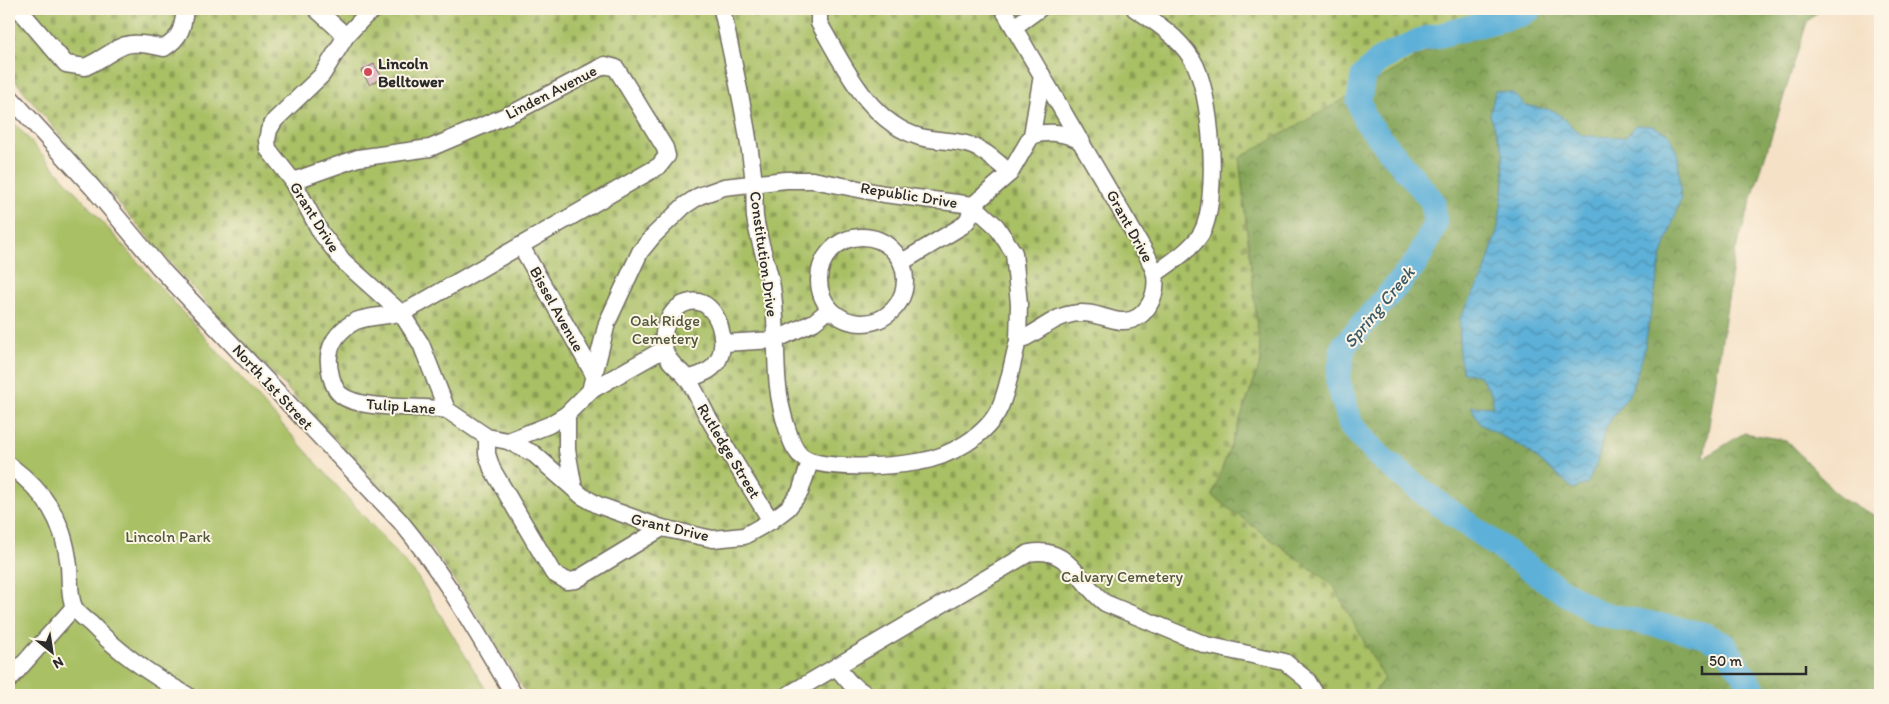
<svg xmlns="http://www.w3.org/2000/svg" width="1889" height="704" font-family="Itim,sans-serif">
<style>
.green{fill:#a9c065;stroke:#6a7648}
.forest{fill:url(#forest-crowns);stroke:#586842}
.cemetery{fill:url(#cemetery-stones);stroke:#6a7648}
.water{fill:url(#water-waves);stroke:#446e82}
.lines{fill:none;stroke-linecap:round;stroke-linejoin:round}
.river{stroke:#5db0d8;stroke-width:25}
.building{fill:url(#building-cross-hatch)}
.minor-casing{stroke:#726b61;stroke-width:19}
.minor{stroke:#fff;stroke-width:16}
.poi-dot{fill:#d1495b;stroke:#fcf5e5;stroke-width:2}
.labels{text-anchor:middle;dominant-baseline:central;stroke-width:4;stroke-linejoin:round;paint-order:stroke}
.poi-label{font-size:16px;font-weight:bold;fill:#2b2b2b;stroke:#fcf5e5;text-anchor:start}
.street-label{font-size:16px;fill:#2b2b2b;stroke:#fcf5e5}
.park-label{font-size:16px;fill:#51583c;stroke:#fcf5e5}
.water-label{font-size:18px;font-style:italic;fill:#3c5a68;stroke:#fcf5e5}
</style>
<defs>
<pattern id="forest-crowns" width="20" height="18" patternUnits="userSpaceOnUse" patternTransform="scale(1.25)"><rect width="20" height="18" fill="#86a65a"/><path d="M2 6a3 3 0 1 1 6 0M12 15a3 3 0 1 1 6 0" fill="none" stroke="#6e874b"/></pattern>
<pattern id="cemetery-stones" width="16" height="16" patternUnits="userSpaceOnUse" patternTransform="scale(1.25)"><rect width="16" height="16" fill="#a9c065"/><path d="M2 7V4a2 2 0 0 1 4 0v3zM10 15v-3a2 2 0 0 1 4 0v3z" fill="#8a9c53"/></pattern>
<pattern id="water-waves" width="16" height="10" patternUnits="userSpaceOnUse" patternTransform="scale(1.25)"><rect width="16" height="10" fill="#5db0d8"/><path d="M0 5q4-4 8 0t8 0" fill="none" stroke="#4d8faf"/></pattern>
<pattern id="building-cross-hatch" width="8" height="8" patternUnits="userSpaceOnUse" patternTransform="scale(1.25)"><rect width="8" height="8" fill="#da9bba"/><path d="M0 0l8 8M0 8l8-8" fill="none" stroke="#b17f97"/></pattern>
</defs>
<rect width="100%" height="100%" fill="#fcf5e5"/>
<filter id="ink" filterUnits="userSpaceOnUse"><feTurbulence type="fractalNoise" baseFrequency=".02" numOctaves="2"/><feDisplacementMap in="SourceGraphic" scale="10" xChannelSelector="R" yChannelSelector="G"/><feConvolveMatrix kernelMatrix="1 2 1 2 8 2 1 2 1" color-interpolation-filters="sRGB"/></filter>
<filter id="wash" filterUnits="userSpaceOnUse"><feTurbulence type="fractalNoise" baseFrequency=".0096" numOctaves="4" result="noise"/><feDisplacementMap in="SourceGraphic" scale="20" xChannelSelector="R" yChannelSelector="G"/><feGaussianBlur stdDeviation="1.12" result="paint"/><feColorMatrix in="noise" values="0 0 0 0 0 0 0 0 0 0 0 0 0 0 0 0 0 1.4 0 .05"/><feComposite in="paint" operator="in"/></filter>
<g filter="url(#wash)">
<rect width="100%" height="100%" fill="#f5e1c6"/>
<polygon class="green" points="9,117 417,576 489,695 9,695"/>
<polygon class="forest" points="1167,9 1821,9 1807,22 1735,253 1704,458 1744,433 1786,440 1842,499 1880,518 1880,695 1373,695 1384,678 1333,585 1212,496 1261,361 1239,157"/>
<polygon class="cemetery" points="9,9 1504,9 1239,158 1261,361 1212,496 1333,585 1384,678 1372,695 527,695 490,634 441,561 393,501 200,296 82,162 9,73"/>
<polygon class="water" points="1495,91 1513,93 1525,105 1555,111 1583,136 1626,137 1636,125 1653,126 1669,134 1678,156 1681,198 1661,258 1643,356 1630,393 1606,427 1597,462 1588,483 1574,489 1524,448 1480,424 1471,406 1493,407 1493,396 1480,376 1463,372 1459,356 1460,318 1484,274 1498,227 1504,183 1503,151 1490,115"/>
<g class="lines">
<polyline class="river" points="1530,9 1522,14 1421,40 1381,59 1363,76 1359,100 1365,120 1433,202 1435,225 1416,263 1343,347 1338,381 1351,425 1379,456 1428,496 1550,583 1597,613 1702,634 1724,645 1757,695"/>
</g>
<g id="blocks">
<polygon class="building" points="374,64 382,77 370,85 361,71"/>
</g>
</g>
<g filter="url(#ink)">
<use href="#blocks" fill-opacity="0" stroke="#726b61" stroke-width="1"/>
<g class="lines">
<g class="minor-casing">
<g id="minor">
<path d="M 19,9 L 66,64 L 85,67 C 124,49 116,37 164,48 C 181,38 183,27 185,9"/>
<polyline points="316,9 346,36"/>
<polyline points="375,9 366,15 346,36 322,75 275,120 269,130 267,140 268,149 293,181 321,233 343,261 401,313 421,344 447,410 487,437 508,441 534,454 582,496 598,505 662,528 713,539 744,536 771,521 788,508 800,492 810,462"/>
<path d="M 722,9 C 734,66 748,125 754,183 C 755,194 754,206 755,217 C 758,241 768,263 772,287 C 780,336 770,378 787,428 C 790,438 793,448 800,455 C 818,472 894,466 918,462 C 949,457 987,436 1000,407 C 1009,386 1012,363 1018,341 C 1037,334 1052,317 1072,314 C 1091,310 1104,319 1121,321 C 1145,323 1158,296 1155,275 C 1154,269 1150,262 1148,257 L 1003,9"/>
<path d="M 822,9 L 819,13 L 819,23 C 844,65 868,122 920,137 C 935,141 951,140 966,144 C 983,148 997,162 1010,173"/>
<path d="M 1135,9 C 1156,22 1178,37 1192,59 C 1212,89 1220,203 1201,234 C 1191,250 1170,263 1155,274"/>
<polyline points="1014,27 1039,9"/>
<path d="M 9,96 L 93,188 L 159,267 L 400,521 C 445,575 478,635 514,695"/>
<path d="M 1032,135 C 1052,131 1065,132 1082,142"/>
<path d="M 293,181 L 358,158 L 430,148 L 517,111 L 605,65 L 616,68 L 665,148 L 667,156 L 659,166 L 419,304 C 413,307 408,311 402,312 C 387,317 371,315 356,321 C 342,328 331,340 329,356 C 328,367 332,388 341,395 C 361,411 420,405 447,410"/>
<circle cx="862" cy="280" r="43"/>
<polyline points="521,246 593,373"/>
<polyline points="902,262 962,226 968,220 973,205 1010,173 1032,135 1042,75"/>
<polyline points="724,343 775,340 814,322 830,309"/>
<path d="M 688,379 C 696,376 705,374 712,368 C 734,349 718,296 690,302 C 669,306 660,332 665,351 C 669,365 681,369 688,380 C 696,391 701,405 708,417 C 728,452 750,487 771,521"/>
<polyline points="590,391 664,349"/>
<polyline points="487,437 487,454 492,469 553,573 567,581 576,580 662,528"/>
<polyline points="508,441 549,425 567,414"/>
<path d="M 9,465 C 45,492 64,520 69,566 C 70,577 69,597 74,607 C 77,613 85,619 90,623 C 119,653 151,675 187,695"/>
<polyline points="574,489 567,450 567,414 590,391 607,323 640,252 653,236 684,206 699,196 724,187 786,180 813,180 884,194 973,205 996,226 1014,253 1019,304 1018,341"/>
<polyline points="836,667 850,683 867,695"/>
<polyline points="9,680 74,607"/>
<path d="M 788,695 L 1029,553 C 1069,545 1078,582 1105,603 L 1206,645 L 1285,662 L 1307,680 L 1316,695"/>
</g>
</g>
<use href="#minor" class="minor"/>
</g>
</g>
<circle class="poi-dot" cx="368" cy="72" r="5"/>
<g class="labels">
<g class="poi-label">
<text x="378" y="63">Lincoln<tspan x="378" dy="18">Belltower</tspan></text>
</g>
<g class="street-label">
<text transform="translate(551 92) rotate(-27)">Linden Avenue</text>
<text transform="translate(909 195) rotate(9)">Republic Drive</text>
<text transform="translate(315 217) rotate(58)">Grant Drive</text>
<text transform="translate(1130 226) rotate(61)">Grant Drive</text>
<text transform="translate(764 254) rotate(82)">Constitution Drive</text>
<text transform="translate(557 309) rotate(61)">Bissel Avenue</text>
<text transform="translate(273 387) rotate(47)">North 1st Street</text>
<text transform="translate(401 406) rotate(4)">Tulip Lane</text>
<text transform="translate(729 451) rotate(59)">Rutledge Street</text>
<text transform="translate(670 527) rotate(13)">Grant Drive</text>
</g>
<g class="park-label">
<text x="665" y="320">Oak Ridge<tspan x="665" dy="18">Cemetery</tspan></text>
<text x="168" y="536">Lincoln Park</text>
<text x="1122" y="576">Calvary Cemetery</text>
</g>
<g class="water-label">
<text transform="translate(1379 307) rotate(-50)">Spring Creek</text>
</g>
</g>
<rect width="1889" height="704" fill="none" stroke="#fcf5e5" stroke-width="30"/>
<g transform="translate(52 652) rotate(150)" stroke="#fcf5e5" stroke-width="4" paint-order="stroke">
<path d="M0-4L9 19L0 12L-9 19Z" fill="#2b2b2b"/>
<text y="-8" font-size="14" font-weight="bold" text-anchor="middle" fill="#2b2b2b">N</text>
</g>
<path d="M1702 666v8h104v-8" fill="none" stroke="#2b2b2b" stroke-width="2.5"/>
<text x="1709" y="666" font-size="15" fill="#2b2b2b" stroke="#fcf5e5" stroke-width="4" paint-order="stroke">50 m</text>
</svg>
